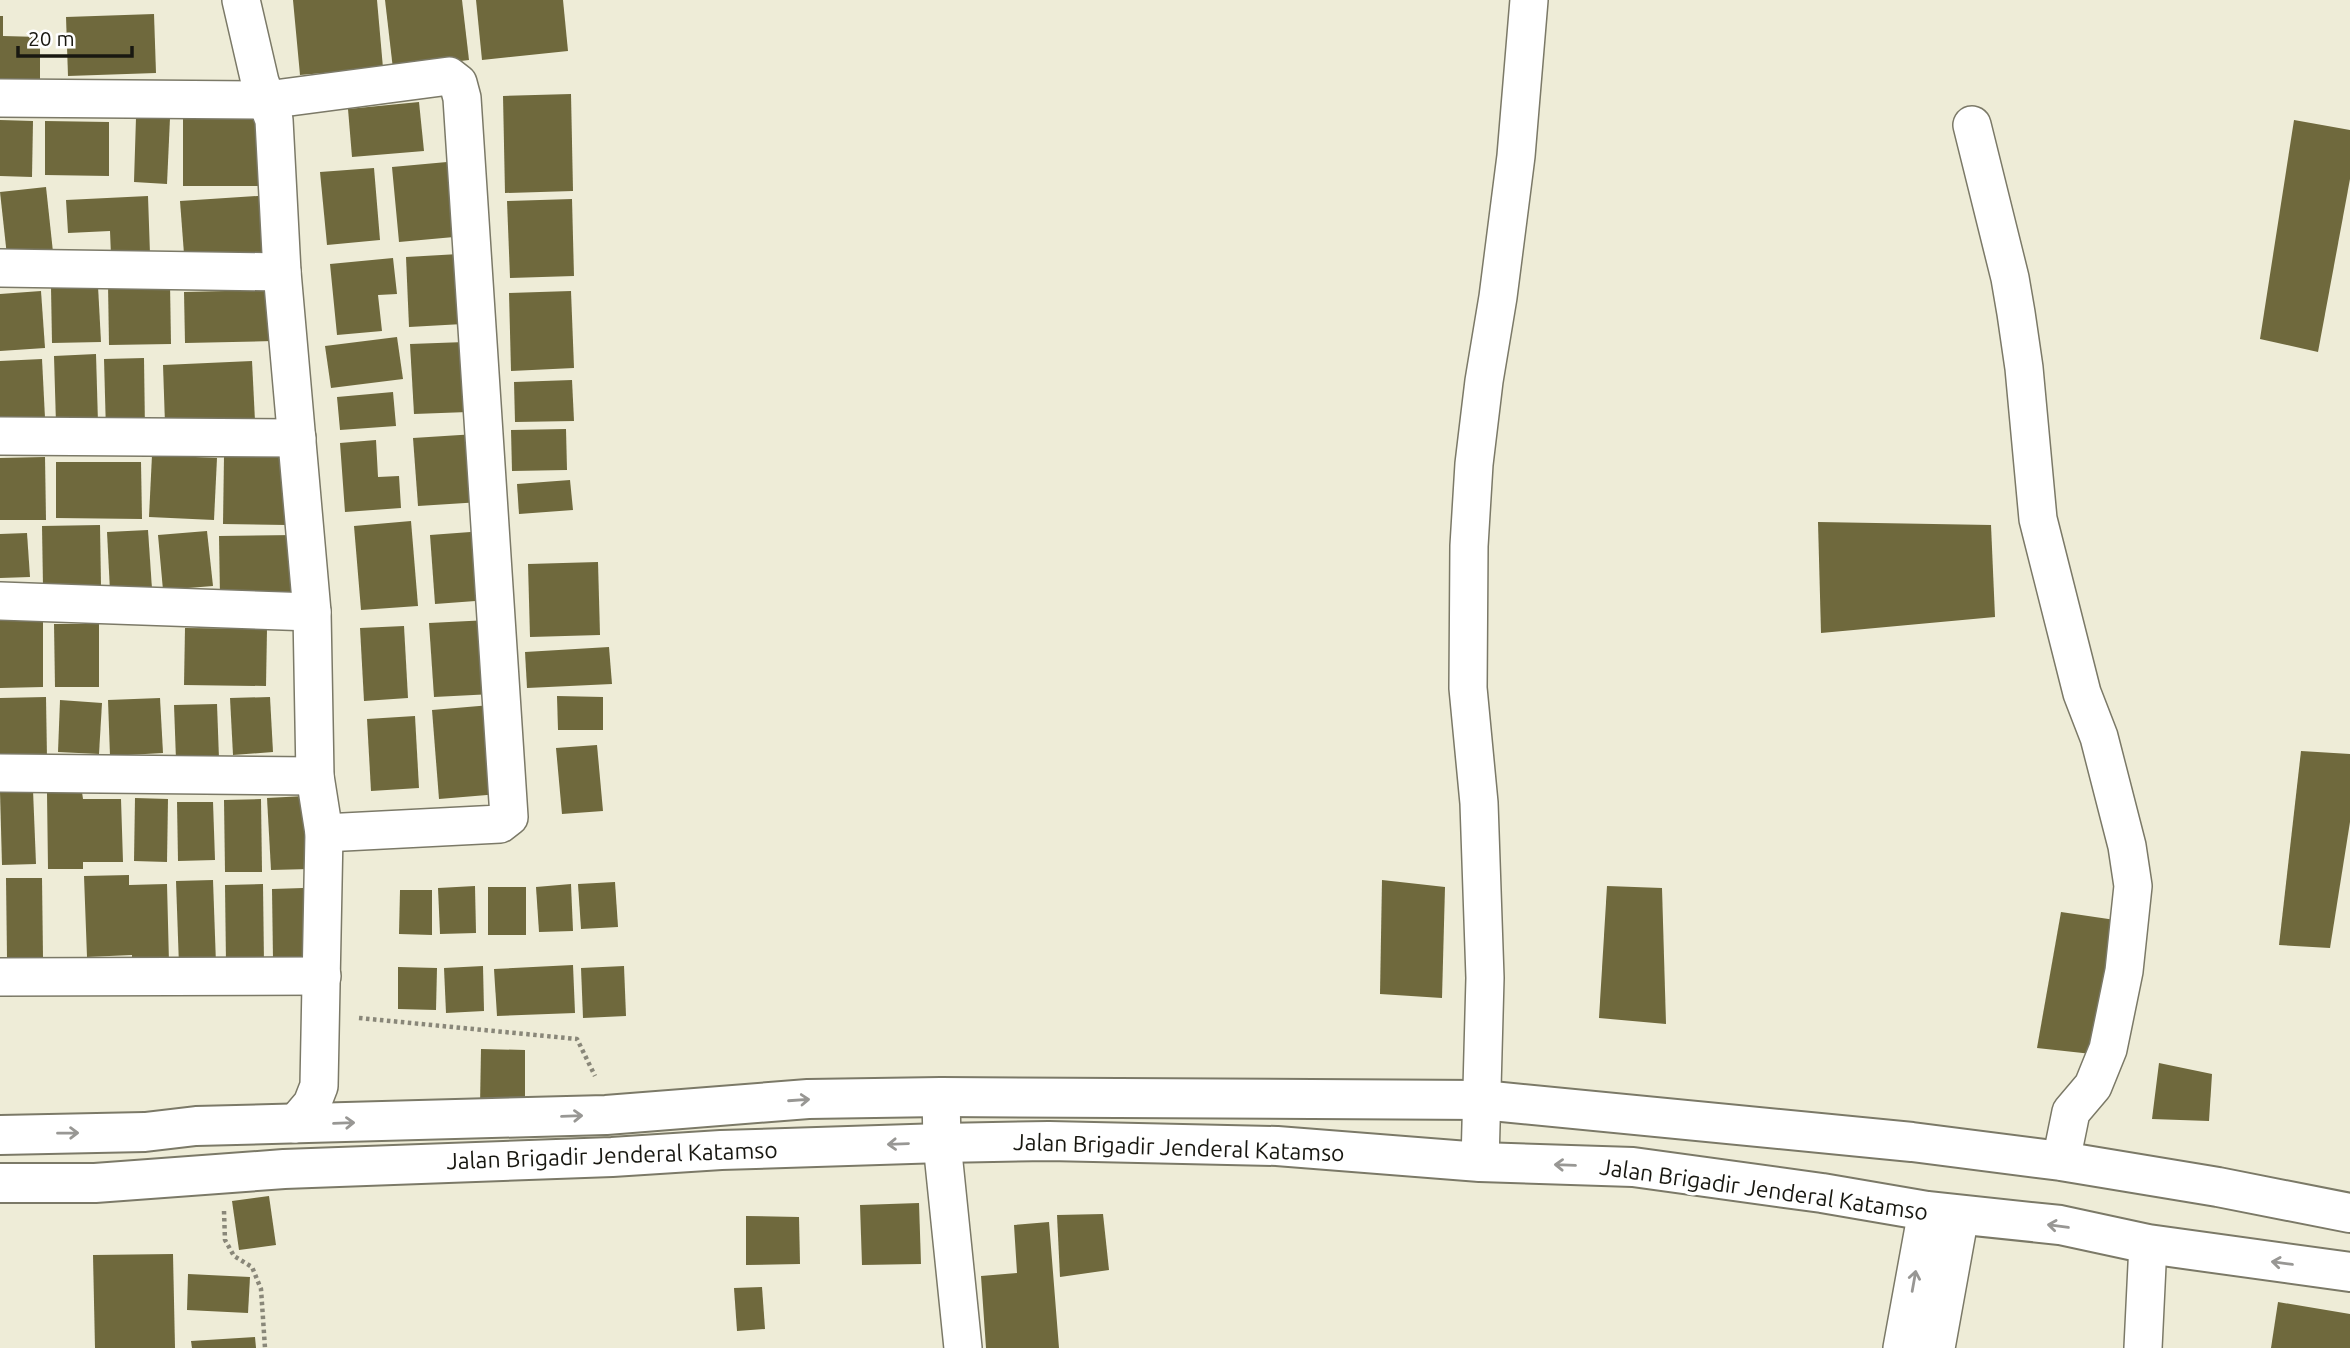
<svg xmlns="http://www.w3.org/2000/svg" width="2350" height="1348" font-family="Ubuntu,sans-serif">
<style>
.building{fill:#6f693d}
.lines{fill:none;stroke-linecap:round;stroke-linejoin:round}
.street-casing{stroke:#7b7967;stroke-width:40}
.secondary-casing{stroke:#7b7967;stroke-width:42}
.path{stroke:#898779;stroke-width:4.5;stroke-dasharray:3.5 3.5;stroke-linecap:butt}
.street{stroke:#fff;stroke-width:37}
.secondary{stroke:#fff;stroke-width:38}
.oneway{stroke:#989794}
.labels{text-anchor:middle;dominant-baseline:central;stroke-width:7;stroke-linejoin:round;paint-order:stroke}
.street-label{font-size:23px;fill:#191811;stroke:#fff}
</style>
<rect width="100%" height="100%" fill="#eeecd7"/>
<g class="building">
<polygon points="293,0 377,0 383,68 300,75"/>
<polygon points="385,0 462,0 469,60 393,69"/>
<polygon points="476,0 563,0 568,51 482,60"/>
<polygon points="154,14 156,73 68,76 66,17"/>
<polygon points="0,16 3,16 3,36 40,37 40,79 0,79"/>
<polygon points="571,94 573,191 505,193 503,96"/>
<polygon points="419,102 424,151 352,157 348,109"/>
<polygon points="136,117 170,118 167,184 134,182"/>
<rect x="183" y="118" width="87" height="68"/>
<polygon points="0,120 33,121 32,177 0,176"/>
<polygon points="2294,120 2350,130 2350,179 2318,352 2260,339"/>
<polygon points="45,121 109,122 109,176 45,175"/>
<polygon points="447,162 454,237 399,242 392,167"/>
<polygon points="374,168 380,240 327,245 320,172"/>
<polygon points="46,187 53,252 7,256 0,192"/>
<polygon points="272,195 278,260 185,267 180,201"/>
<polygon points="148,196 150,254 111,256 110,231 68,233 66,200"/>
<polygon points="572,199 574,276 510,278 507,201"/>
<polygon points="459,254 463,324 409,327 406,257"/>
<polygon points="393,258 397,294 378,295 382,331 337,335 330,264"/>
<polygon points="170,283 171,344 109,345 108,284"/>
<polygon points="98,286 101,342 52,343 51,287"/>
<polygon points="272,290 273,341 185,343 184,292"/>
<polygon points="41,291 45,348 0,351 0,294"/>
<polygon points="571,291 574,368 511,371 509,293"/>
<polygon points="397,337 403,379 331,388 325,346"/>
<polygon points="465,342 468,412 414,414 410,344"/>
<polygon points="96,354 98,423 56,424 54,356"/>
<polygon points="144,358 145,431 106,432 104,359"/>
<polygon points="42,359 45,418 0,420 0,361"/>
<polygon points="252,361 255,421 165,424 163,365"/>
<polygon points="572,380 574,421 515,422 514,382"/>
<polygon points="393,392 396,426 340,430 337,397"/>
<polygon points="566,429 567,470 512,471 511,430"/>
<polygon points="476,434 481,502 418,506 413,438"/>
<polygon points="376,440 378,477 399,476 401,508 345,512 340,443"/>
<polygon points="152,455 217,458 214,520 149,517"/>
<polygon points="224,456 288,457 287,525 223,524"/>
<polygon points="45,457 46,520 0,520 0,458"/>
<polygon points="56,462 141,462 142,519 56,518"/>
<polygon points="570,480 573,510 519,514 517,484"/>
<polygon points="411,521 418,606 361,610 354,526"/>
<polygon points="1818,522 1991,525 1995,617 1821,633"/>
<polygon points="100,525 101,586 43,587 42,526"/>
<polygon points="148,530 152,589 110,591 107,532"/>
<polygon points="207,531 213,586 163,590 158,535"/>
<polygon points="484,531 489,600 435,604 430,535"/>
<polygon points="27,533 30,577 0,578 0,534"/>
<polygon points="296,535 297,596 220,597 219,536"/>
<polygon points="598,562 600,635 530,637 528,564"/>
<polygon points="489,620 493,694 434,697 429,623"/>
<polygon points="0,621 43,621 43,687 0,688"/>
<polygon points="54,624 99,624 99,687 55,687"/>
<polygon points="404,626 408,698 364,701 360,628"/>
<polygon points="185,628 267,629 266,686 184,685"/>
<polygon points="609,647 612,684 527,688 525,652"/>
<polygon points="557,696 603,697 603,730 558,730"/>
<polygon points="46,697 47,759 0,759 0,698"/>
<polygon points="270,697 273,752 233,755 230,698"/>
<polygon points="160,698 163,753 110,756 108,700"/>
<polygon points="60,700 102,703 99,754 58,752"/>
<polygon points="217,704 219,759 176,760 174,705"/>
<polygon points="491,705 499,794 439,799 432,710"/>
<polygon points="415,716 419,788 371,791 367,719"/>
<polygon points="597,745 603,811 562,814 556,748"/>
<polygon points="2301,751 2350,754 2350,822 2330,948 2279,945"/>
<polygon points="33,790 36,864 2,865 0,792"/>
<polygon points="82,792 83,799 121,799 123,862 83,862 83,869 48,869 47,793"/>
<polygon points="305,796 310,869 271,870 267,798"/>
<polygon points="135,798 168,799 167,862 134,861"/>
<polygon points="261,799 262,872 225,872 224,800"/>
<polygon points="177,802 213,802 215,860 178,861"/>
<polygon points="129,875 129,885 167,884 169,963 132,964 132,955 87,957 84,876"/>
<polygon points="6,878 42,878 43,958 7,958"/>
<polygon points="213,880 216,964 179,966 176,881"/>
<polygon points="1382,880 1445,887 1442,998 1380,994"/>
<polygon points="615,882 618,927 581,929 578,884"/>
<polygon points="263,884 264,964 226,964 225,885"/>
<polygon points="571,884 573,931 539,932 536,887"/>
<polygon points="475,886 476,933 440,934 438,888"/>
<polygon points="1607,886 1662,888 1666,1024 1599,1018"/>
<rect x="488" y="887" width="38" height="48"/>
<polygon points="303,888 304,960 273,960 272,889"/>
<polygon points="400,890 432,890 432,935 399,934"/>
<polygon points="2061,912 2122,921 2101,1055 2037,1048"/>
<polygon points="573,965 575,1013 497,1016 494,969"/>
<polygon points="483,966 484,1011 446,1013 444,968"/>
<polygon points="624,966 626,1016 583,1018 581,968"/>
<polygon points="398,967 437,968 436,1010 398,1009"/>
<polygon points="481,1049 525,1050 525,1106 480,1106"/>
<polygon points="2159,1063 2212,1074 2209,1121 2152,1119"/>
<polygon points="269,1196 276,1245 239,1250 232,1201"/>
<polygon points="919,1203 921,1264 862,1265 860,1205"/>
<polygon points="1103,1214 1109,1270 1060,1277 1057,1215"/>
<polygon points="746,1216 799,1217 800,1264 746,1265"/>
<polygon points="1049,1222 1059,1348 986,1348 981,1276 1017,1273 1014,1225"/>
<polygon points="173,1254 175,1348 95,1348 93,1255"/>
<polygon points="188,1274 250,1277 248,1313 187,1310"/>
<polygon points="762,1287 765,1329 737,1331 734,1288"/>
<polygon points="2278,1302 2350,1314 2350,1348 2271,1348"/>
<polygon points="255,1337 256,1348 192,1348 191,1341"/>
</g>
<g class="lines">
<g class="street-casing">
<g id="street">
<polyline points="241,0 260,82 274,120 282,272 312,612 315,776 324,833 319,1086 312,1104 295,1124"/>
<polyline points="0,98 267,100 449,76 458,83 462,98 509,817 500,824 324,833"/>
<polyline points="1972,125 2010,278 2016,313 2024,368 2038,519 2082,693 2099,737 2127,846 2133,886 2124,971 2108,1049 2093,1086 2071,1112 2061,1161"/>
<polyline points="0,268 282,272"/>
<polyline points="0,436 297,438"/>
<polyline points="0,601 312,612"/>
<polyline points="0,773 315,776"/>
<polyline points="0,977 322,976"/>
<polyline points="941,1097 942,1143 963,1348"/>
<polyline points="1480,1162 1485,978 1479,803 1468,688 1469,546 1474,464 1484,381 1498,297 1516,156 1529,0"/>
<polyline points="1902,1348 1927,1211"/>
<polyline points="1936,1348 1960,1215"/>
<polyline points="2143,1348 2148,1244"/>
</g>
</g>
<g class="secondary-casing">
<g id="secondary">
<polyline points="0,1135 145,1132 196,1126 606,1115 808,1099 941,1097 1482,1100 1912,1142 2061,1161 2218,1187 2350,1213"/>
<polyline points="0,1183 95,1183 284,1169 612,1157 721,1150 942,1143 1049,1141 1277,1146 1480,1162 1633,1167 1822,1193 1927,1211 2060,1225 2148,1244 2350,1272"/>
</g>
</g>
<g class="path">
<polyline points="359,1018 577,1039 595,1076"/>
<polyline points="224,1211 225,1240 234,1256 252,1267 261,1289 265,1348"/>
</g>
<use href="#street" class="street"/>
<use href="#secondary" class="secondary"/>
</g>
<defs><path id="oneway-shaft" d="M-6 0H5M1.5-3L5.5 0L1.5 3" fill="none" stroke-width="1.6" stroke-linecap="round" stroke-linejoin="round" transform="scale(1.75)"/></defs>
<g class="oneway">
<use href="#oneway-shaft" transform="translate(799 1100) rotate(-4)"/>
<use href="#oneway-shaft" transform="translate(572 1116) rotate(-2)"/>
<use href="#oneway-shaft" transform="translate(344 1123) rotate(-2)"/>
<use href="#oneway-shaft" transform="translate(68 1133) rotate(-1)"/>
<use href="#oneway-shaft" transform="translate(898 1144) rotate(178)"/>
<use href="#oneway-shaft" transform="translate(1565 1165) rotate(-178)"/>
<use href="#oneway-shaft" transform="translate(2058 1226) rotate(-172)"/>
<use href="#oneway-shaft" transform="translate(2282 1263) rotate(-172)"/>
<use href="#oneway-shaft" transform="translate(1914 1281) rotate(-80)"/>
</g>
<g class="labels">
<g class="street-label">
<text transform="translate(1179 1147) rotate(2)">Jalan Brigadir Jenderal Katamso</text>
<text transform="translate(612 1155) rotate(-2)">Jalan Brigadir Jenderal Katamso</text>
<text transform="translate(1764 1189) rotate(8)">Jalan Brigadir Jenderal Katamso</text>
</g>
</g>
<path d="M18 46v10h114v-10" fill="none" stroke="#191811" stroke-width="3.5"/>
<text x="28" y="46" font-size="21" fill="#191811" stroke="#ffffff" stroke-width="5" paint-order="stroke">20 m</text>
</svg>
